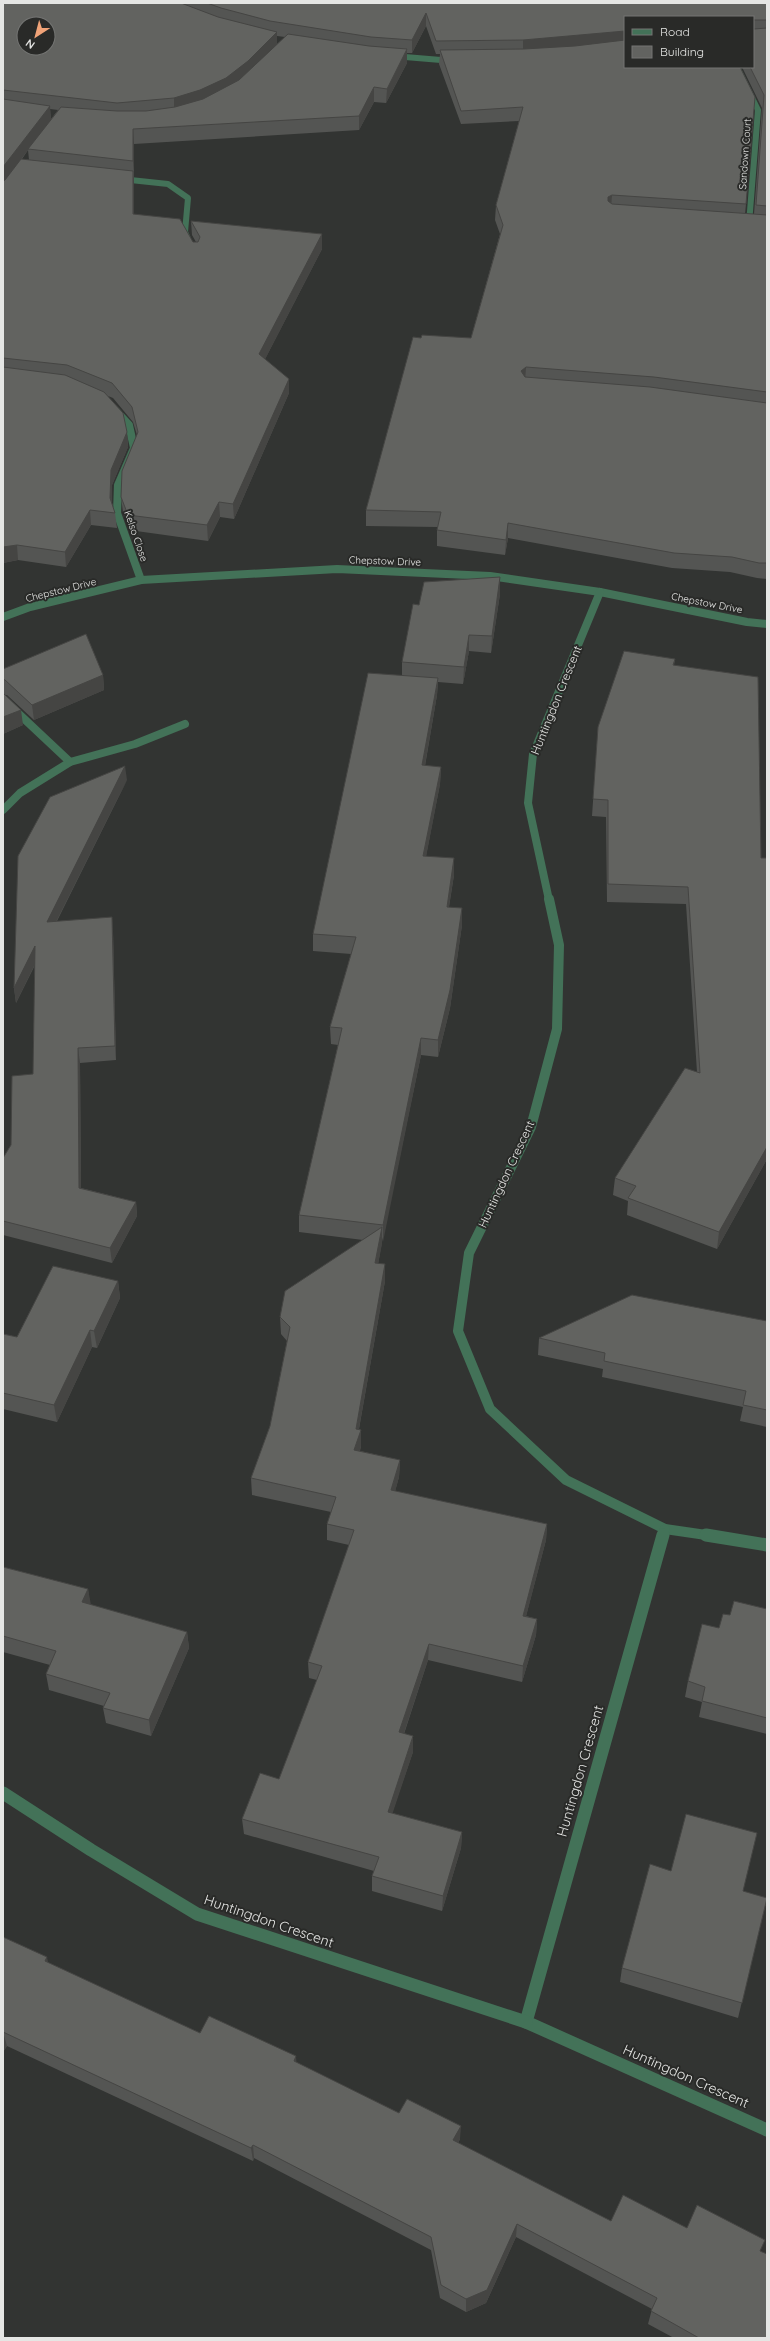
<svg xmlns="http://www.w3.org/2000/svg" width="770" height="2341" font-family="Quicksand,sans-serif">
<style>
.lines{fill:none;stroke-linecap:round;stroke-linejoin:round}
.street-far3{stroke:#437258;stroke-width:6}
.street-far2{stroke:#437258;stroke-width:8}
.street-far1{stroke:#437258;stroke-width:10}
.street{stroke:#437258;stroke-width:13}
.wall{fill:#545553;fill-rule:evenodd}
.shaded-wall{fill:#454543}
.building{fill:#626360;stroke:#454543;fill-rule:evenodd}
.labels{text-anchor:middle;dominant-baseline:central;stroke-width:4;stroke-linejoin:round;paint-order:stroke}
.far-street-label{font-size:10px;fill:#e5e6e4;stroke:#292a28}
.street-label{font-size:12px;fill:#e5e6e4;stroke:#292a28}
.near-street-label{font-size:14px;fill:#e5e6e4;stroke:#292a28}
</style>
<rect width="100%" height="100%" fill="#323432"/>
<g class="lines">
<g class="street-far3">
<polyline points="393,56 453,61"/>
<polyline points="737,67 758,110 749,224"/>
<polyline points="121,179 168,184 188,198 185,232 188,239"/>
</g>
<g class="street-far2">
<polyline points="116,411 129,425 134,448 118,485 117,513 141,580"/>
<polyline points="3,617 30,607 141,580 337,569 490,576 600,592 747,622 767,624"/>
<polyline points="3,699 70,762 20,793 3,810"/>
<polyline points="70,762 135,744 185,724"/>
<polyline points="549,900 528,803 533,754 600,592"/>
</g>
<g class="street-far1">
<polyline points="549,899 559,945 557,1029 531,1127 469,1253 458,1331 490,1409 566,1480 665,1529 713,1536"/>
<polyline points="663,1536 665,1529"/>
</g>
<g class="street">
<polyline points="663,1535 526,2022 767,2130"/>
<polyline points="706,1535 767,1545"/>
<polyline points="3,1793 91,1850 197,1914 526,2022"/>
</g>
</g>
<g class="wall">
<path d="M 3,3 L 767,3 L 767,579 L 757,578 L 730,572 L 672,568 L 508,538 L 505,555 L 437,546 L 437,530 L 438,527 L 366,526 L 366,510 L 421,338 L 471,338 L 500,234 L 495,220 L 496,205 L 519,121 L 461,124 L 439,64 L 440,54 L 436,54 L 426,26 L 412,53 L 407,53 L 407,63 L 386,103 L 374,102 L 359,130 L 134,144 L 134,176 L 134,175 L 134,215 L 193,242 L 196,242 L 192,235 L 191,221 L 322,234 L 322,249 L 265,359 L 289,393 L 234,519 L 220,517 L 208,541 L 129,530 L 123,512 L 121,497 L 137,435 L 133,422 L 113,398 L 108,396 L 127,432 L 128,447 L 112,485 L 112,503 L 115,513 L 117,528 L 91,525 L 66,567 L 18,560 L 3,563 ZM 625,17 L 753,17 L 753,67 L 742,67 L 762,108 L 754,214 L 745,214 L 746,204 L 625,67 ZM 277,36 L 285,37 L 277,44 ZM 50,109 L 58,110 L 51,119 ZM 28,150 L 29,160 L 22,159 Z"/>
<polygon points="500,577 500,594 491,653 469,651 463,684 438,682 437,695 425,766 441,767 440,784 426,856 454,875 449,907 462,925 450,1008 438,1057 421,1055 382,1242 378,1264 385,1281 359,1429 361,1430 361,1446 360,1451 400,1460 399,1477 395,1491 547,1524 546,1540 526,1616 537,1619 536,1635 522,1682 428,1660 404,1734 413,1736 413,1752 392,1813 462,1832 461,1848 442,1911 372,1891 372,1876 374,1871 244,1834 242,1819 279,1779 317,1680 309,1678 308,1662 349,1545 327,1540 327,1524 331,1512 252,1495 251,1478 270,1426 287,1341 281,1334 280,1317 363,1240 299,1232 299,1215 338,1045 331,1044 330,1027 351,954 313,951 313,934 402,676 402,662 419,605"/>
<polygon points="675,659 674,665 761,858 767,858 767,1159 717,1249 627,1215 628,1201 613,1195 615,1178 697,1072 686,904 607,902 606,817 592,816 597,743"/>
<polygon points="3,669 103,675 104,690 34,720 7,695 5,695 23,725 3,734"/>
<polygon points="127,780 57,921 113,931 116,1060 80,1063 81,1188 136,1202 137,1216 112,1263 3,1235 3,1158 11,1145 33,1074 35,965 16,1003 14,988"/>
<polygon points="118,1281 120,1298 97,1348 92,1347 57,1422 3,1409 3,1334 17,1337"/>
<polygon points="767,1321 767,1427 740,1421 743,1407 602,1377 603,1369 538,1355 539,1338"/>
<polygon points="3,1567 88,1589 90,1605 187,1632 189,1648 151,1736 106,1723 103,1708 104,1706 49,1690 46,1674 50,1665 3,1652"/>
<polygon points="767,1609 767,1734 699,1717 702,1702 685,1697 688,1681 719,1628 730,1615"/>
<polygon points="671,1871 767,1898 738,2018 620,1982 622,1968"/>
<polygon points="3,1937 48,1963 200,2033 297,2063 399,2113 460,2139 458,2143 611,2221 687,2228 761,2251 767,2338 674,2338 648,2324 652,2309 516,2237 486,2303 466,2312 440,2298 431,2250 254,2158 253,2161 7,2046 3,2052"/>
</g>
<g class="shaded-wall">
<polygon points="426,13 426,26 412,53 412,40"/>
<polygon points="625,31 624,44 523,53 523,40"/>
<polygon points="277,32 277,46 227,92 174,112 174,98"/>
<polygon points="407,49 407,63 386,103 387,89"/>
<polygon points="374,87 374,102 359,130 359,116"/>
<polygon points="50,106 51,120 3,183 3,167"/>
<polygon points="133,129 134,144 134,176 133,161"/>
<polygon points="133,171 134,185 134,229 133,214"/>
<polygon points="612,195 611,209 607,216 608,197"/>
<polygon points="322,234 322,249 260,369 259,354"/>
<polygon points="526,367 525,382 521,371"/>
<polygon points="289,379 289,393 234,519 233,504"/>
<polygon points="127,432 128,447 112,485 112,513 110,498 111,470"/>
<polygon points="219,502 220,517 208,541 207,525"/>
<polygon points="90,510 91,525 66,567 65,552"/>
<polygon points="508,523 508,538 505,555 506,540"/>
<polygon points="17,545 18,560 3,563 3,547"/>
<polygon points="500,577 500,594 491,653 492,636"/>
<polygon points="469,635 469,651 463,684 464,667"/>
<polygon points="103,675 104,690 34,720 32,705"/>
<polygon points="438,678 437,695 422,782 422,765"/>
<polygon points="21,710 23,725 3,734 3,717"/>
<polygon points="125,766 127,780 49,936 47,922"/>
<polygon points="441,767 440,784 423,873 423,856"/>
<polygon points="454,858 454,875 446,924 447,907"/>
<polygon points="462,908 462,925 450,1008 438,1057 438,1040"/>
<polygon points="112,917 113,931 116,1060 115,1046"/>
<polygon points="35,946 37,960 16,1003 14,988"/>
<polygon points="421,1038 421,1055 383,1242 383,1225"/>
<polygon points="78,1048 80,1063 81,1202 79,1188"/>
<polygon points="767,1147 767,1159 717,1249 719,1232"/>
<polygon points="136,1202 137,1216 112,1263 110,1248"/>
<polygon points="382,1227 382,1244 375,1280 375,1263"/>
<polygon points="385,1264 385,1281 356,1445 356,1429"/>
<polygon points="118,1281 120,1298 97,1348 94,1331"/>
<polygon points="90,1330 92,1347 57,1422 54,1405"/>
<polygon points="361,1430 361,1446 355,1467 354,1450"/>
<polygon points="400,1460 399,1477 391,1507 391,1490"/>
<polygon points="547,1524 546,1540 522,1632 523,1616"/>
<polygon points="88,1589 91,1605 82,1602"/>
<polygon points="537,1619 536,1635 522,1682 523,1666"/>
<polygon points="187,1632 189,1648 151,1736 149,1720"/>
<polygon points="429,1644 428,1660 399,1748 399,1732"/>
<polygon points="413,1736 413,1752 388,1827 388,1812"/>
<polygon points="462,1832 461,1848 442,1911 443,1896"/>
<polygon points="47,1957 50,1972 45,1961"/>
<polygon points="3,2032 7,2046 3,2052"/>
<polygon points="296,2056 297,2070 294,2061"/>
<polygon points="461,2126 460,2139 453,2154 453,2140"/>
<polygon points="253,2145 254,2158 253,2161 251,2148"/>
<polygon points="517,2224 516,2237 486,2303 466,2312 466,2299"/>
</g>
<g class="building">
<path d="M 3,3 L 181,3 L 218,17 L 277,32 L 248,61 L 226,78 L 200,90 L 174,98 L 117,103 L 3,90 ZM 24,24 L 48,24 L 48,48 L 24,48 Z"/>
<polygon points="207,3 767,3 767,20 754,20 753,21 753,17 625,17 625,31 523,40 436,41 426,13 412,40 371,37 270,21 221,8"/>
<polygon points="753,28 754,29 767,28 767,206 756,205 764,95 750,67 753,67"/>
<polygon points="288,34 369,46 407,49 387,89 374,87 359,116 133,129 133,161 28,149 61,107 117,111 146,111 175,107 203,99 239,80"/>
<polygon points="625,40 625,67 740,67 755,97 746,204 612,195 608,197 608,201 612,204 767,215 767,392 654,377 526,367 521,371 525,377 650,387 767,403 767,563 759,563 732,557 674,553 508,523 506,540 437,530 441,512 366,510 413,337 421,338 422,335 471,338 503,225 496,205 523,107 461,111 440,50 524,49 575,46"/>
<polygon points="3,99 50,106 3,167"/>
<polygon points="21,159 133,171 133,214 180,219 193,242 198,242 200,237 191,221 322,234 259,354 289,379 233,504 219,502 207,525 128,515 121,497 122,471 138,432 132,407 112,383 67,365 3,358 3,181 5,180"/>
<polygon points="3,367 65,375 104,392 123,413 127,432 111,470 110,498 115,513 90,510 65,552 17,545 3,547"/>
<polygon points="500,577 492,636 469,635 464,667 402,662 413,604 419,605 424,582"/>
<polygon points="86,634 103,675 32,705 5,680 3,679 3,669"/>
<polygon points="624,651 675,659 673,665 758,677 761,858 767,858 767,1147 719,1232 628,1198 636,1186 615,1178 685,1068 700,1073 688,887 608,884 608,800 593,799 598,727"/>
<polygon points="368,673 438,678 422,765 441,767 423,856 454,858 447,907 462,908 450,990 438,1040 421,1038 383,1225 299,1215 342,1028 330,1027 356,937 313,934"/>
<polygon points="3,693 21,710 3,717"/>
<polygon points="125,766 47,922 112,917 115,1046 78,1048 79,1188 136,1202 110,1248 3,1221 3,1158 11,1145 12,1076 33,1074 35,946 14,988 18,856 50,797"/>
<polygon points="382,1227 375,1263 385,1264 356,1429 361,1430 354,1450 400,1460 391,1490 547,1524 523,1616 537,1619 523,1666 429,1644 399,1732 413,1736 388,1812 462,1832 443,1896 372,1876 379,1857 242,1819 260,1773 279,1779 322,1666 308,1662 354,1530 327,1524 336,1497 251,1478 270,1426 290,1327 280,1317 285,1291"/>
<polygon points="53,1266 118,1281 94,1331 90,1330 54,1405 3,1393 3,1334 17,1337"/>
<polygon points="632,1295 767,1321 767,1410 743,1405 746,1391 604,1361 605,1353 539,1338"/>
<polygon points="3,1567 88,1589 82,1602 187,1632 149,1720 103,1708 110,1693 46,1674 56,1651 3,1636"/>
<polygon points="734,1601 767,1609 767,1718 702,1701 705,1687 688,1681 702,1624 719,1628 723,1614 730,1615"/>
<polygon points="686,1814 757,1833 743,1891 767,1898 742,2003 622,1968 650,1864 671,1871"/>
<polygon points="3,1937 47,1957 45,1961 200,2033 209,2016 296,2056 294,2061 399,2113 407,2099 461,2126 453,2140 611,2221 623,2195 687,2228 697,2205 765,2240 760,2251 767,2254 767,2338 699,2338 651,2311 657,2298 517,2224 487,2290 466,2299 441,2285 431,2237 253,2145 251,2148 3,2032"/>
</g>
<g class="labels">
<g class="far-street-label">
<text transform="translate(745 154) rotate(-86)">Sandown Court</text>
<text transform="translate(136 536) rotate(71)">Kelso Close</text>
<text transform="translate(385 561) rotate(2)">Chepstow Drive</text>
<text transform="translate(61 590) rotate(-14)">Chepstow Drive</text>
<text transform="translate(707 603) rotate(11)">Chepstow Drive</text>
</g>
<g class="street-label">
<text transform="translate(556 700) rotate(-68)">Huntingdon Crescent</text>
<text transform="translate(506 1174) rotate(-65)">Huntingdon Crescent</text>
</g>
<g class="near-street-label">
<text transform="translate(580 1771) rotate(-74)">Huntingdon Crescent</text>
<text transform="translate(269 1921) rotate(19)">Huntingdon Crescent</text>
<text transform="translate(686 2076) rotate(24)">Huntingdon Crescent</text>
</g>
</g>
<rect width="770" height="2341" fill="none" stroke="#e5e6e4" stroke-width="8"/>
<rect x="624" y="16" width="130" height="52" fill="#292a28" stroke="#747573"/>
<rect x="632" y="29" width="20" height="6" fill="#437258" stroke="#747573"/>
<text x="660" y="36" font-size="12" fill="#e5e6e4">Road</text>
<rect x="632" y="46" width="20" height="12" fill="#626360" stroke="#747573"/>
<text x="660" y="56" font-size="12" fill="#e5e6e4">Building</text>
<g transform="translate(36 36) rotate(216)"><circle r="19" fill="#292a28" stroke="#747573"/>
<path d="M0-3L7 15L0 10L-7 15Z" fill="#f0a378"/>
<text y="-6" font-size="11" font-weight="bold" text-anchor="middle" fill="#e5e6e4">N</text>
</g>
</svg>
